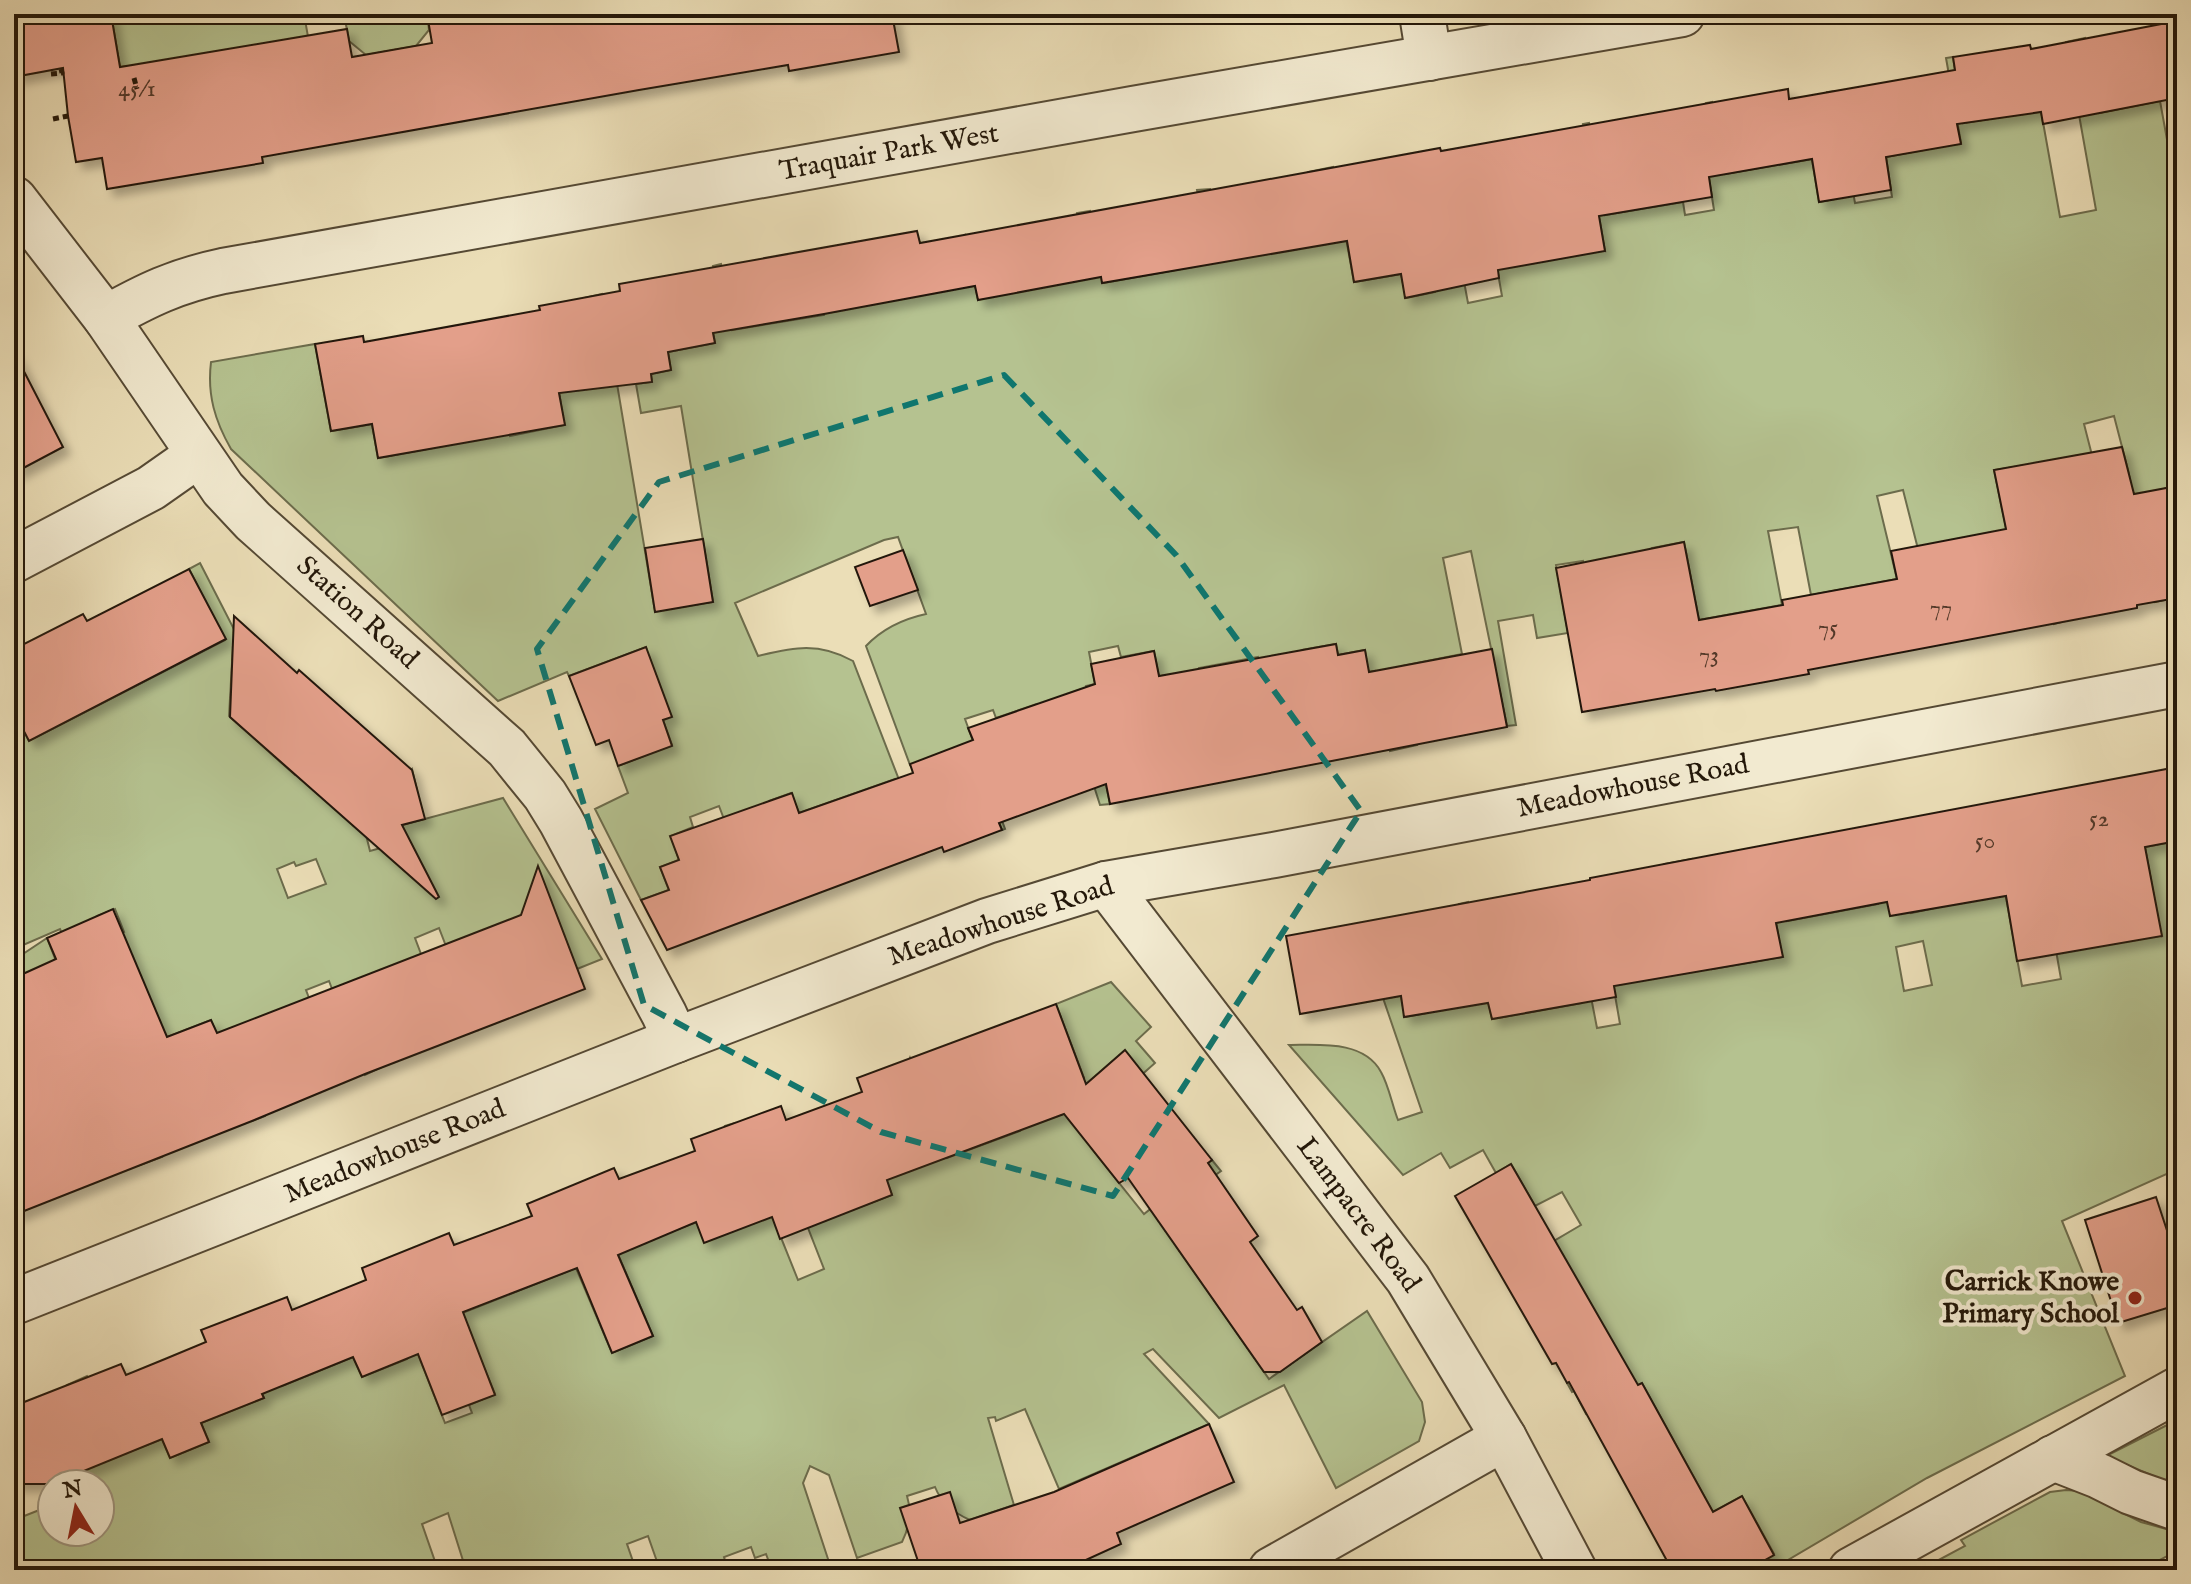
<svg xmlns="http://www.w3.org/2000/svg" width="2191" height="1584" font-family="'IM FELL English',serif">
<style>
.green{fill:#b5c290;stroke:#6c6c4c;stroke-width:2;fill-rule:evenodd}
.building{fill:#e39f8a;stroke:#231709;stroke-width:2;filter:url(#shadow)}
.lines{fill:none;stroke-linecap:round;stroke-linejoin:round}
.minor-casing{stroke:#554934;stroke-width:48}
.path{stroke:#231709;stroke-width:5;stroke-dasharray:6 4;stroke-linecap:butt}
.minor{stroke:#f2ead0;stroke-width:44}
.marked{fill:none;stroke:#0f766e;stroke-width:6;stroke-dasharray:16 10;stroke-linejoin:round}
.poi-dot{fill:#8f2418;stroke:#f2ead0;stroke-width:3}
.labels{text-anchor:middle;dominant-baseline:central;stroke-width:8;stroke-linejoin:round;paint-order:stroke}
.number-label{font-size:24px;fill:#533929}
.street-label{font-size:28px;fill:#231709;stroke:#f2ead0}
.poi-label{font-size:28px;font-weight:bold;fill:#231709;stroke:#f2ead0;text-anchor:end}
</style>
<defs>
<filter id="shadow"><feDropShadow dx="7" dy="7" stdDeviation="4" flood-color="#0004"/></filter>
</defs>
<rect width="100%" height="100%" fill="#ebdeb7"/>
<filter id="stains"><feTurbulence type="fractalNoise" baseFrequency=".0025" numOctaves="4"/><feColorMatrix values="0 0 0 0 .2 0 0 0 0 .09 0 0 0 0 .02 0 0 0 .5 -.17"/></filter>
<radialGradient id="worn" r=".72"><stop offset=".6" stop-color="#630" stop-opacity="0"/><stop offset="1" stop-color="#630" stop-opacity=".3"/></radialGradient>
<g class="green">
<polygon points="111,14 304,14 310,48 120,67"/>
<polygon points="344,14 427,14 429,30 416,46 366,55 349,41"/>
<path d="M 2085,38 L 2099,113 L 2160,101 L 2174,178 L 2177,178 L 2177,486 L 2145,493 L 2165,600 L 2155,602 L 2128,470 L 2114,416 L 2084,424 L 2107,514 L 2062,622 L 2054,624 L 2021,466 L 1994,470 L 2012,557 L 1918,549 L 1903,490 L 1877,496 L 1897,579 L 1811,595 L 1798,527 L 1768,531 L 1782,605 L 1699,620 L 1684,542 L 1652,548 L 1664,615 L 1603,626 L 1618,706 L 1610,707 L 1583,561 L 1556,565 L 1568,633 L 1537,638 L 1533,615 L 1498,621 L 1516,725 L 1507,726 L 1471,551 L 1443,558 L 1462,654 L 1402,666 L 1417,745 L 1390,751 L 1375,671 L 1368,672 L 1365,650 L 1338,655 L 1336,644 L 1302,650 L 1265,691 L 1258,657 L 1199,668 L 1205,702 L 1181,789 L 1154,651 L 1121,657 L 1118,646 L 1089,652 L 1095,684 L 1086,686 L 1110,804 L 1100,805 L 1093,783 L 1037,704 L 996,718 L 993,710 L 965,719 L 1005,829 L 1002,830 L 984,784 L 954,748 L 910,765 L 866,646 C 883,628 903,619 926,614 L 898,537 L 884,540 L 735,603 L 758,656 C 794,647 819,642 853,661 L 927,852 L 923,854 L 895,779 L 799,813 L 791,793 L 769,801 L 760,914 L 719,806 L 690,817 L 693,827 L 671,836 L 679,860 L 660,867 L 669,890 L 641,900 L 595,809 L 628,793 L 618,766 L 672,745 L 663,720 L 646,647 L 569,676 L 567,672 L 498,701 L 231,449 C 215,421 207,395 211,362 L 315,344 L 331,431 L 372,424 L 378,458 L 433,448 L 427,414 L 503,401 L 510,436 L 564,425 L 559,391 L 599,384 L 584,298 L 602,294 L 655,611 L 713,602 L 681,406 L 641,413 L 636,384 L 652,382 L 651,374 L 671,370 L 668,352 L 715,343 L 704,279 L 715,278 L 713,266 L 721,264 L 732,330 L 824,315 L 818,271 L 850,309 L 965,235 L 978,300 L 1080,238 L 1077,213 L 1090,211 L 1103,283 L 1192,267 L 1205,235 L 1197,190 L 1210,189 L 1222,261 L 1314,206 L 1308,172 L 1333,167 L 1354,282 L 1401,274 L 1406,298 L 1435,292 L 1424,227 L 1448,195 L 1468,303 L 1502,296 L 1487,211 L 1605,251 L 1583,124 L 1589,123 L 1605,215 L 1683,202 L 1685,215 L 1714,210 L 1708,172 L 1710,130 L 1706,103 L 1712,102 L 1725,174 L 1812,159 L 1819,202 L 1845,197 L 1827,92 L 1835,91 L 1855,203 L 1892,197 L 1886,157 L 1961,143 L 1946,58 L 1953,57 L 1963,123 L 2041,111 L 2060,217 L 2096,210 L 2066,42 Z"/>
<path d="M 200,563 L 239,639 L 233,645 L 229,716 L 295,775 L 354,719 L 358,722 L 308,779 L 388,796 L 412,769 L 417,790 L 370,803 L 366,835 L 370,851 L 388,846 L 402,825 L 503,798 L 602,959 L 577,969 L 526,906 L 478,1029 L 439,928 L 415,938 L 421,954 L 386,1065 L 365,1075 L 329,981 L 306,990 L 309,998 L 265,1116 L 252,1121 L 211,1020 L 167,1037 L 136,1090 L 162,1157 L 140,1165 L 14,1186 L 14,960 L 47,938 L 56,961 L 71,955 L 60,929 L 14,949 L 14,733 L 23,729 L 29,741 L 225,640 L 189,569 ZM 316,859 L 326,884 L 288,898 L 277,869 L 294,862 L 296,866 ZM 115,909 L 124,932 L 106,940 L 97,916 Z"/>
<path d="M 1865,827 L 1911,913 L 1935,908 L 1931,887 L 2002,875 L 2022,986 L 2061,979 L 2041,865 L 2161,936 L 2145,847 L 2177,841 L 2177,1181 L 2173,1171 L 2062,1221 L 2125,1376 L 1927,1478 L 1771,1570 L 1747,1570 L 1774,1554 L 1742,1496 L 1713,1512 L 1642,1383 L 1586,1414 L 1574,1391 L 1572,1392 L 1567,1383 L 1608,1360 L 1554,1241 L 1581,1225 L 1562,1192 L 1535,1206 L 1511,1164 L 1496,1173 L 1483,1150 L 1450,1168 L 1441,1153 L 1403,1175 L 1289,1045 C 1319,1045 1364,1040 1381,1072 C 1389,1086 1392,1105 1398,1120 L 1422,1112 L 1382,995 L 1395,965 L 1405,1017 L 1427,1013 L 1424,991 L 1473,981 L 1459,904 L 1468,902 L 1492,1019 L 1582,1003 L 1569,884 L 1597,1028 L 1620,1024 L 1608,955 L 1684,973 L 1664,864 L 1692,859 L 1712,969 L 1782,957 L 1763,846 L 1787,921 L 1878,904 ZM 1923,941 L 1932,985 L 1904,991 L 1896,947 Z"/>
<path d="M 1111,982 L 1151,1027 L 1136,1041 L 1155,1063 L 1137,1079 L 1092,1149 L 1144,1214 L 1212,1160 L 1221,1171 L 1207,1181 L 1176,1246 L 1269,1379 L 1367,1311 L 1422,1402 L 1425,1422 L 1419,1441 L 1336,1488 L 1284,1385 L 1219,1418 L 1153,1349 L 1144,1354 L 1209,1424 L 1059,1489 L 1025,1409 L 996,1421 L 995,1417 L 988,1418 L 1014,1505 L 970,1520 C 954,1513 941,1502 935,1487 L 907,1496 C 912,1512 909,1528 902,1542 L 857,1558 L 829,1475 L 810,1466 L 803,1483 L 830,1565 L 814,1570 L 772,1570 L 766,1554 L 755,1558 L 751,1547 L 724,1557 L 727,1567 L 718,1570 L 660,1570 L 648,1536 L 627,1544 L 636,1570 L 466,1570 L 448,1513 L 422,1524 L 438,1570 L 14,1570 L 14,1520 L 52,1505 L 52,1532 L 100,1532 L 100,1484 L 61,1484 L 60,1480 L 99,1464 L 67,1385 L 87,1376 L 119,1456 L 162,1439 L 170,1458 L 209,1442 L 201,1423 L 264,1398 L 232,1319 L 282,1386 L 353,1357 L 362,1377 L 407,1359 L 410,1334 L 445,1423 L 472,1413 L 469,1405 L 495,1394 L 478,1353 L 442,1321 L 576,1268 L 612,1353 L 653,1336 L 617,1252 L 753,1201 L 725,1126 L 735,1123 L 798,1280 L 824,1269 L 792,1187 L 863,1206 L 892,1195 L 877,1156 L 910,1058 L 947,1158 L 1020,1131 L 1011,1105 L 1084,1078 L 1056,1004 Z"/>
<polygon points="2177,1420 2177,1486 2106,1456"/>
<polygon points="2066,1490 2079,1491 2141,1522 2177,1532 2177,1551 2141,1570 1920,1570 1965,1546 1961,1540 2050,1492"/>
</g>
<g class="building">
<polygon points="14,14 111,14 120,67 347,29 352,57 432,43 427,14 892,14 899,52 789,71 788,65 639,90 262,157 263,163 107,189 102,158 76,162 68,116 63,68 14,77"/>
<polygon points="2177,21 2177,98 2043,124 2041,112 1957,124 1961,144 1886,157 1891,190 1819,202 1812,159 1709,177 1712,197 1599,216 1605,251 1498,270 1499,278 1405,298 1401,274 1354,282 1347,241 1102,283 1101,277 978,300 975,286 824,314 713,333 715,343 668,352 671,370 651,374 652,382 559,393 565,425 378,458 372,424 331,431 315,344 363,336 364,342 540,310 539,306 620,291 619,284 917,231 920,243 1440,148 1441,151 1788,89 1789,99 1915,77 1955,70 1953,57 2030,45 2031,49"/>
<polygon points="14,352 63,447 14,473"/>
<polygon points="2122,447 2134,494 2177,486 2177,598 2137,605 2137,608 2100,615 1808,670 1809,674 1716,691 1715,689 1582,712 1556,568 1684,542 1699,620 1783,605 1782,600 1897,579 1891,551 2006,529 1994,470"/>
<polygon points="703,539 713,602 655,612 645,548"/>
<polygon points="903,550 918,590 870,606 855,567"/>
<polygon points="189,569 226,639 29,741 14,712 14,649 83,614 87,621"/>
<polygon points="234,616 297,673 299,670 412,770 425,819 402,825 439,897 436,899 230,717"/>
<polygon points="1336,644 1338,655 1365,650 1369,672 1492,649 1507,727 1110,804 1106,784 999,823 1002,830 944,852 942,847 667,950 641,900 669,890 660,867 679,860 670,836 792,793 799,813 913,773 910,764 973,740 968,728 1095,684 1091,664 1154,651 1159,676"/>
<polygon points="646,647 672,717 663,720 672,746 618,766 609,740 596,745 569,676"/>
<polygon points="2177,767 2177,841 2145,847 2162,936 2017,961 2006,896 1890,916 1887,902 1776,923 1783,957 1614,986 1616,997 1492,1019 1488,1003 1404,1017 1401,996 1300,1014 1286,936 1590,880 1590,878"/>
<polygon points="538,866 585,989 365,1074 252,1121 14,1215 14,978 56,959 47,938 113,909 167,1037 211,1020 217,1033 521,915"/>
<polygon points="1056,1004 1086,1084 1125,1050 1212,1160 1208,1163 1258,1236 1250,1242 1297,1310 1302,1307 1322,1342 1280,1372 1264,1372 1128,1178 1119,1183 1064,1114 887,1180 892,1195 780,1239 772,1217 704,1243 696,1222 618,1255 653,1336 612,1353 577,1268 463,1312 495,1395 442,1415 418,1354 362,1377 353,1357 262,1394 264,1398 201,1423 209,1442 170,1458 162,1439 52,1484 14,1484 14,1406 121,1364 126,1375 165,1359 206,1342 201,1330 287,1297 292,1310 366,1280 362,1268 449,1233 454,1245 532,1216 527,1204 614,1168 619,1179 695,1151 691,1139 781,1106 786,1120 862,1092 857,1078"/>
<polygon points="1511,1164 1638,1385 1642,1383 1713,1512 1742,1496 1774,1555 1747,1570 1672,1570 1569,1382 1567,1383 1556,1363 1552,1364 1455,1196"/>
<polygon points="2156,1197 2177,1261 2177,1305 2118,1323 2085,1220"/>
<polygon points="1209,1424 1234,1482 1117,1533 1121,1544 1064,1570 921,1570 900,1508 950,1492 960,1523 1054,1492"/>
</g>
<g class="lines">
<g class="minor-casing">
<g id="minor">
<polyline points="1422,14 1429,58"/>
<polyline points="14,199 106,318 223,489 253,521 507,748 545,795 561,821 664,1014 676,1040"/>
<path d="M 106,318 C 147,295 176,281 223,271 L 1133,109 L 1682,14"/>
<polyline points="14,560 151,488 198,455"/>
<polyline points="1106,884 1408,1279 1504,1438 1574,1570"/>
<polyline points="14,1302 676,1040 987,921 1106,884 1274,855 2177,684"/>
<polyline points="2053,1458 2099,1476 2131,1492 2177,1508"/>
<polyline points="1271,1570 1504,1438"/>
<polyline points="1851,1570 2177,1390"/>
</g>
</g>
<g class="path">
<polyline points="51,74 62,73 61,69"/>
<polyline points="134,78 137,89"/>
<polyline points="53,119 68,116"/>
</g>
<use href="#minor" class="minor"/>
</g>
<path class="marked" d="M 1004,375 L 1176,555 L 1361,811 L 1113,1196 L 881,1132 L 644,1005 L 537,649 L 659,482 Z"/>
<circle class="poi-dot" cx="2135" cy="1298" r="8"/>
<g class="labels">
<g class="number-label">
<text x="137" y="89">45/1</text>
<text x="1941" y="608">77</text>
<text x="1828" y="628">75</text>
<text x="1709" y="655">73</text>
<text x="2099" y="819">52</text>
<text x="1985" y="841">50</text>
</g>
<g class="street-label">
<text transform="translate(889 153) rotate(-10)">Traquair Park West</text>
<text transform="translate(357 613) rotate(42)">Station Road</text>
<text transform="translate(1633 787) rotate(-11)">Meadowhouse Road</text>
<text transform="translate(1001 922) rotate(-18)">Meadowhouse Road</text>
<text transform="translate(395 1152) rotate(-22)">Meadowhouse Road</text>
<text transform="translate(1358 1215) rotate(53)">Lampacre Road</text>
</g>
<g class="poi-label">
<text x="2119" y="1282">Carrick Knowe<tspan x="2119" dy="32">Primary School</tspan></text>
</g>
</g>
<rect width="2191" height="1584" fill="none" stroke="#ebdeb7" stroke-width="48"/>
<rect x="16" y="16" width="2159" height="1552" fill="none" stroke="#231709" stroke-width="4"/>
<rect x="24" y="24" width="2143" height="1536" fill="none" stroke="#231709" stroke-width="2"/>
<g transform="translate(76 1508) rotate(350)"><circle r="38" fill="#f2ead0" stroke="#9f9680" stroke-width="2"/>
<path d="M0-6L14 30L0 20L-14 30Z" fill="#8f2418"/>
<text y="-12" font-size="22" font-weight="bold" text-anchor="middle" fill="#231709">N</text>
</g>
<rect width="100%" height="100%" filter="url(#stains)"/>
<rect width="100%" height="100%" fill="url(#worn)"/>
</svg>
